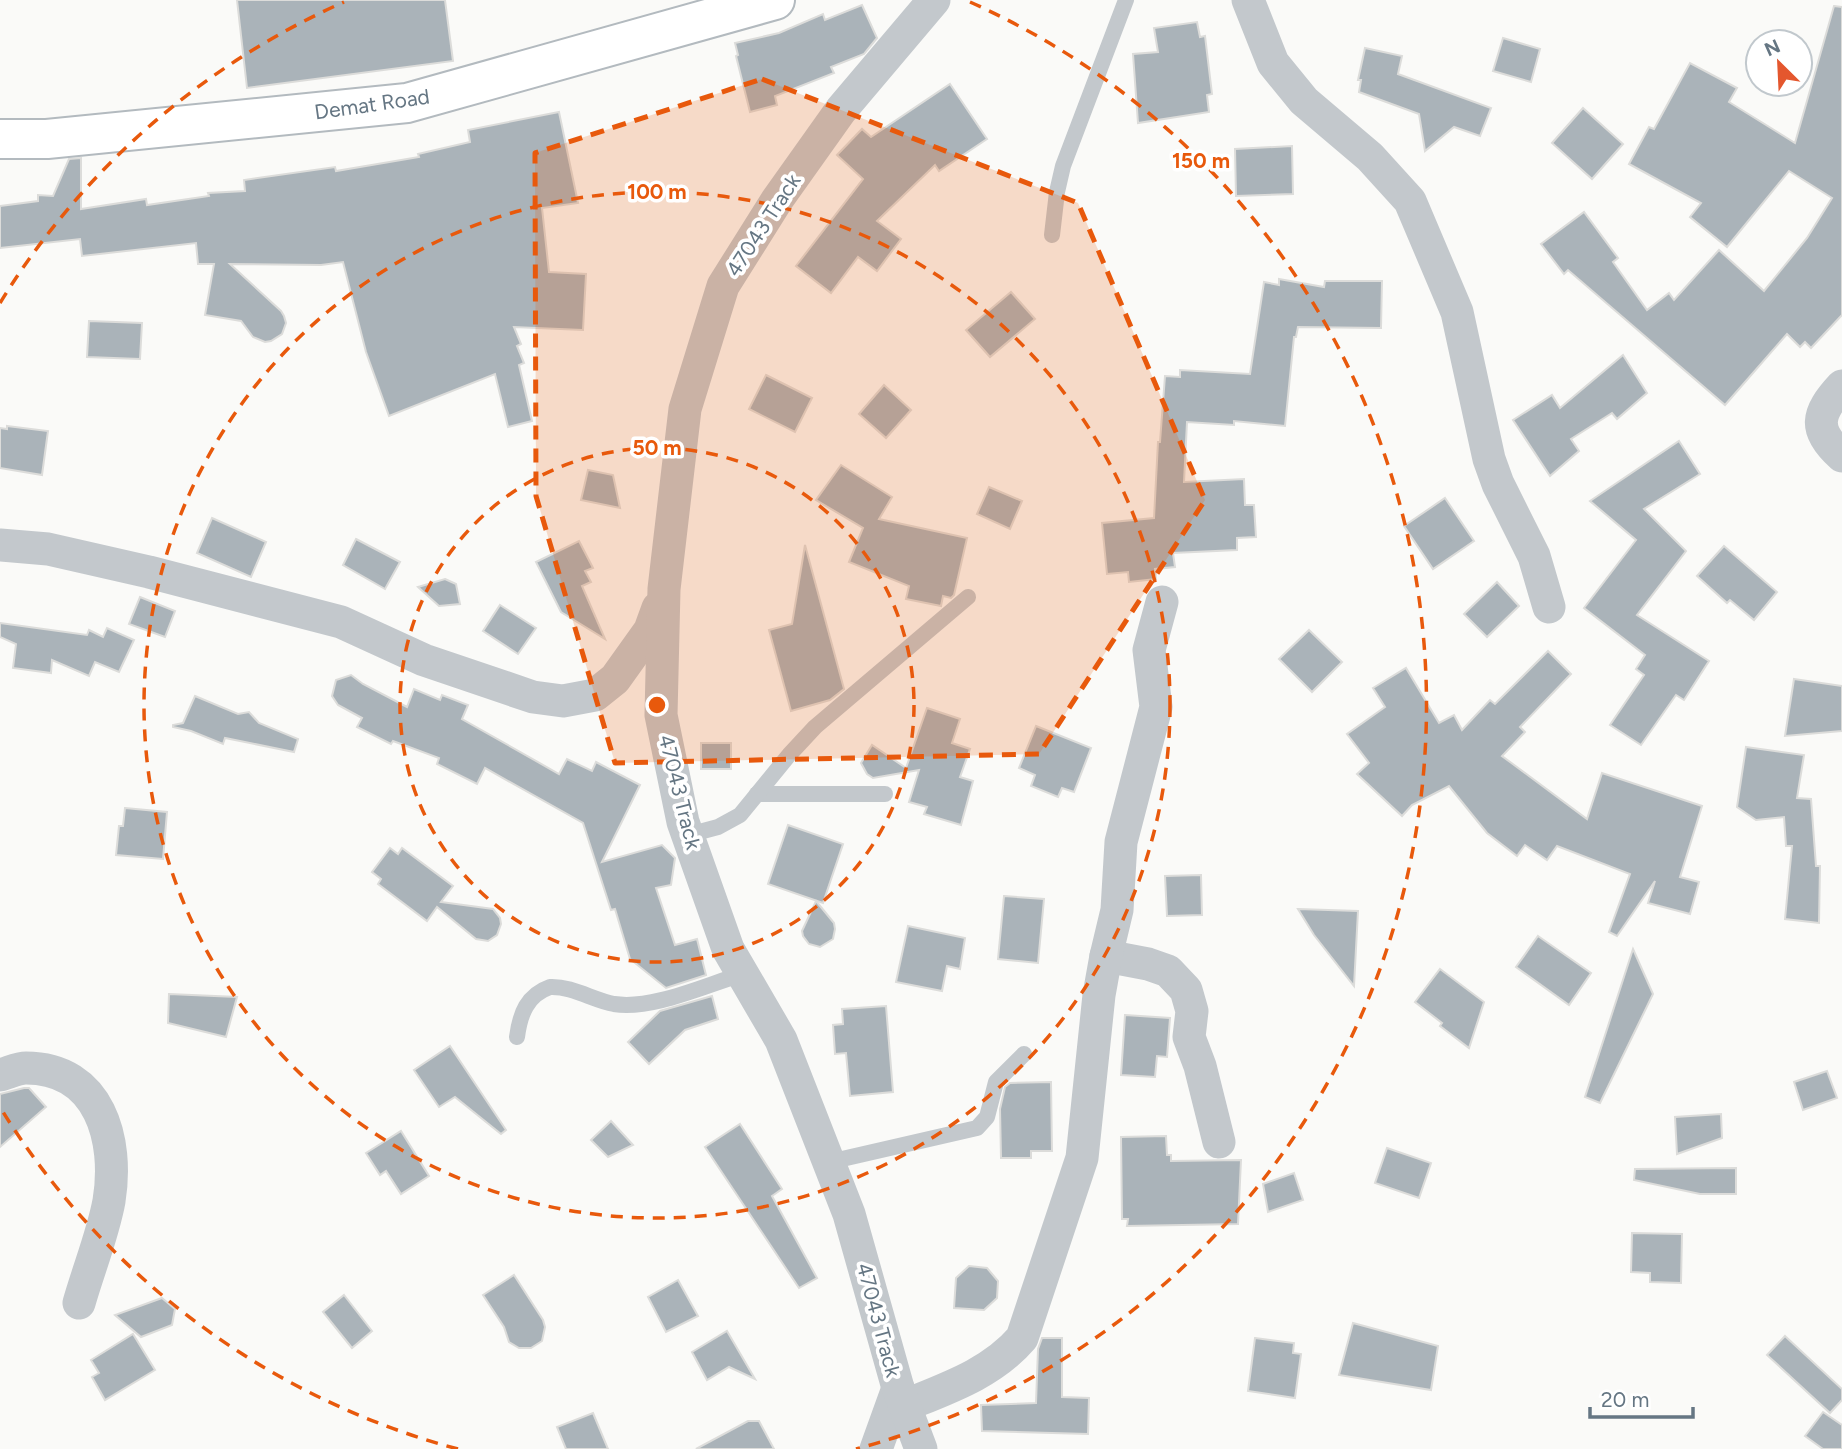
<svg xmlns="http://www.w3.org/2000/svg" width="1842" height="1449" font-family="Figtree,sans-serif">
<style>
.building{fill:#aab3b9;stroke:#dcdcda;stroke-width:2}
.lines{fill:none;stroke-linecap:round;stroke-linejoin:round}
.secondary-casing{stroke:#b3babf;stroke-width:42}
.lane{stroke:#c3c8cc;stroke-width:16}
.street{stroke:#c3c8cc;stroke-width:33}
.secondary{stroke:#fff;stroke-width:38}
.marked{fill:#e8590c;fill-opacity:0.2;stroke:#e8590c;stroke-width:5;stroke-dasharray:14 9;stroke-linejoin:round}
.ring{fill:none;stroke:#e8590c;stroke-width:3.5;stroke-dasharray:12 9}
.labels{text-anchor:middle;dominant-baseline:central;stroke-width:7;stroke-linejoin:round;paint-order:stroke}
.street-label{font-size:21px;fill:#657683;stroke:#fff}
.centre{fill:#e8590c;stroke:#fff;stroke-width:3.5}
.ring-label{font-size:21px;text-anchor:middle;font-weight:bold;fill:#e8590c;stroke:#fff;stroke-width:7;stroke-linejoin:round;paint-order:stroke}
</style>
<rect width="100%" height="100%" fill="#fafaf8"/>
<g class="building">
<polygon points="237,0 445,0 453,61 247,88"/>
<polygon points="862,5 877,38 864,54 831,67 834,73 775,96 777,105 750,112 736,56 738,55 735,43 779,33 823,14 825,20"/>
<polygon points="1834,6 1842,7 1842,315 1811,348 1805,342 1800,347 1787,334 1725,405 1568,270 1564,274 1541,244 1584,212 1618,258 1613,262 1647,310 1669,293 1674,300 1719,250 1764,291 1807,238 1832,198 1789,171 1727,247 1690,217 1701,203 1629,164 1649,127 1654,129 1690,63 1737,88 1729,102 1795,143"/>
<polygon points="1197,22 1200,37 1205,36 1212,94 1207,95 1209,112 1138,123 1133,54 1158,52 1154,28"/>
<polygon points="1503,38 1540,49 1531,82 1493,71"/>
<polygon points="1365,48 1402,56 1398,74 1491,108 1480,136 1454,127 1425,151 1419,114 1359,92 1361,80 1358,80"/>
<polygon points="950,84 987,139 939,171 935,165 877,221 901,239 877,271 858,257 831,293 796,266 863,179 837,155 862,129 871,137"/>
<polygon points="1583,108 1623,144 1592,179 1552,143"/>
<polygon points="559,112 578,203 542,208 549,272 586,274 583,330 514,327 521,344 517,346 524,363 519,365 532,421 508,427 495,374 389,416 366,352 343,262 321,265 230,264 281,311 284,316 286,323 282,334 271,341 265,342 253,337 241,321 205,315 214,264 198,264 196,243 82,256 80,239 0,248 0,206 38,201 38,195 53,196 69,159 81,158 81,209 146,199 147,205 209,196 208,193 245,191 244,180 335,167 336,171 419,157 418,154 470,142 468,130"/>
<polygon points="1292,146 1293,194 1236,196 1235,149"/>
<polygon points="1279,279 1324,287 1325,281 1382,281 1381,328 1298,327 1296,337 1294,337 1285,426 1234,421 1234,425 1187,422 1184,482 1244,479 1245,505 1254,505 1256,537 1237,538 1237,550 1173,553 1175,567 1155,569 1156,579 1129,582 1128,572 1107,574 1102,523 1154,518 1158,442 1160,442 1165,376 1180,377 1180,370 1250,374 1264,282 1279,285"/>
<polygon points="1011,292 1035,319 990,357 966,330"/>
<polygon points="89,321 142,323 140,359 87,357"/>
<polygon points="1623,355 1647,393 1617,419 1612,413 1571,439 1579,451 1550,476 1513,420 1552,395 1560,408"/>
<polygon points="766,375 812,398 795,432 749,409"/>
<polygon points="884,385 911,410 886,438 859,414"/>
<polygon points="7,426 48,431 42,475 0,468 0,428 7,429"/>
<polygon points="1679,441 1700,474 1644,509 1686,551 1637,615 1709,661 1684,700 1676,695 1641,745 1610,725 1644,675 1636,669 1645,655 1584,608 1636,540 1590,501"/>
<polygon points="841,465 892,497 879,519 967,538 954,595 951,598 943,596 941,606 906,599 909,586 849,562 863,528 816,500"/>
<polygon points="588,470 613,475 620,508 581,500"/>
<polygon points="989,487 1022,501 1010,529 977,514"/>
<polygon points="1445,498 1474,541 1433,569 1404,526"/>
<polygon points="212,518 266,542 251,577 197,553"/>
<polygon points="356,539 400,562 385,589 343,565"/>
<polygon points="579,541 593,568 585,571 591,582 582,586 605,639 561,612 536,562"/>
<polygon points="805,545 844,689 830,700 791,711 769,630 792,624"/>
<polygon points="1724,546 1777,592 1754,620 1730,600 1727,603 1697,576"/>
<polygon points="445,579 456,584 460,604 439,606 418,587"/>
<polygon points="1497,582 1519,606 1487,637 1464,614"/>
<polygon points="140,597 175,611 165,637 129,624"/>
<polygon points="500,605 536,628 518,654 483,631"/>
<polygon points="0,623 87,635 89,630 103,637 107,628 134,640 119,672 95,662 89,676 52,660 51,673 13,668 16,644 0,637"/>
<polygon points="1309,630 1342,662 1312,692 1279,659"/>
<polygon points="1548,651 1571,674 1520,727 1525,732 1502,756 1587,819 1602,773 1702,806 1680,877 1699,882 1690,914 1648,903 1655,881 1617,936 1609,932 1630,874 1557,846 1547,860 1525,845 1517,856 1487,833 1449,786 1412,805 1402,816 1357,774 1369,763 1347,734 1385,707 1373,688 1406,668 1439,723 1454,715 1462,730 1490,700 1495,704"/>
<polygon points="351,675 363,684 407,707 414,689 440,700 442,695 468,705 462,719 559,774 567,759 592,771 596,762 640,785 602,862 662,845 675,858 671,885 656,888 675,945 697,939 706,975 666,988 630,959 615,909 611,910 583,823 485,768 477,784 437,764 439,758 393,741 391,744 357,727 362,718 338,705 332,696 336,680"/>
<polygon points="1794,679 1842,686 1842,731 1785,736"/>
<polygon points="195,696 238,714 249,712 259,723 298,739 294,752 225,738 223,744 191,731 173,727 173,725 183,723"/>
<polygon points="927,708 960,719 952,743 970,749 960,777 973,781 961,825 924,814 927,807 909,802 919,770 873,778 867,774 861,763 872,745 906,768"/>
<polygon points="1036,726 1091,748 1074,792 1062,788 1058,797 1031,786 1035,775 1019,768"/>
<rect x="701" y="743" width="30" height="26"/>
<polygon points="1746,747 1804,755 1797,798 1811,799 1816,866 1820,866 1819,923 1785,919 1792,846 1786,846 1784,817 1756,820 1737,807"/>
<polygon points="125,808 167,812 163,859 116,855 119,826 123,826"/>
<polygon points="788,825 843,844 823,903 768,884"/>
<polygon points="390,848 398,854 402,848 453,886 441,902 493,909 500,918 501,924 497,935 488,941 476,939 437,907 427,921 378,884 381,879 372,872"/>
<polygon points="1201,875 1202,915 1167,916 1165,876"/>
<polygon points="1004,896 1044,899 1038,963 998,959"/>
<polygon points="816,901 834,923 835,929 833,939 820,947 809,944 803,936 802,931"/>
<polygon points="1298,909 1358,911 1354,986 1314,935"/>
<polygon points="908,926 965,938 960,969 947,966 942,991 896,982"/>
<polygon points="1538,936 1591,973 1569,1005 1516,967"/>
<polygon points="1633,949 1653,994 1600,1103 1585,1097"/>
<polygon points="1440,969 1484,1002 1469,1048 1440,1026 1442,1023 1415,1002"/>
<polygon points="169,994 237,997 226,1037 168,1023"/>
<polygon points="712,996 718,1019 685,1030 649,1064 628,1042 660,1011"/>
<polygon points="886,1006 893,1092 850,1096 846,1053 835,1054 833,1025 843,1024 842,1009"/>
<polygon points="1125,1015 1170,1018 1167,1057 1157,1056 1155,1077 1121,1075"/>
<polygon points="450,1046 506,1130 501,1134 455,1097 439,1107 414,1070"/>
<polygon points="1827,1071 1837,1098 1803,1110 1794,1082"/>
<polygon points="1051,1082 1052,1151 1031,1151 1031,1158 1001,1158 1000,1109 1005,1087 1010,1083"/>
<polygon points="24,1088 29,1088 46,1107 0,1147 0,1094"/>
<polygon points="1721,1114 1722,1138 1677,1154 1675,1117"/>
<polygon points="611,1121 633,1145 608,1157 591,1140"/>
<polygon points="740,1124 782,1189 772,1196 817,1278 799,1288 705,1147"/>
<polygon points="401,1131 429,1176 401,1194 386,1171 380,1175 366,1153"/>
<polygon points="1166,1136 1167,1155 1171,1155 1171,1161 1241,1160 1238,1224 1127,1226 1128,1219 1122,1219 1121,1137"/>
<polygon points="1387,1148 1431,1163 1419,1198 1375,1183"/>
<polygon points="1736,1168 1736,1194 1700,1194 1634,1180 1635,1169"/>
<polygon points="1294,1173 1303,1200 1268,1212 1263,1184"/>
<polygon points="1632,1233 1682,1234 1681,1283 1650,1282 1650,1273 1631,1272"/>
<polygon points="969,1266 987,1268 998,1281 997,1298 984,1310 954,1308 956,1278"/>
<polygon points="514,1275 543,1320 545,1327 542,1341 531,1348 519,1348 509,1342 504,1327 483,1295"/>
<polygon points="678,1280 698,1316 666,1332 648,1297"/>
<polygon points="344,1295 372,1331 352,1348 323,1312"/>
<polygon points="162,1298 175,1309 172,1325 141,1337 115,1315"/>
<polygon points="1353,1323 1438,1346 1431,1390 1339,1375"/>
<polygon points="727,1331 755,1379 729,1367 707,1380 692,1352"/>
<polygon points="133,1334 155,1370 105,1400 92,1377 99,1373 91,1360"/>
<polygon points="1785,1336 1842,1389 1842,1400 1830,1413 1767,1355"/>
<polygon points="1042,1338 1062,1338 1062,1397 1089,1398 1088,1434 982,1431 981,1405 1036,1403 1038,1349"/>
<polygon points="1255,1338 1294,1343 1293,1353 1301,1354 1295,1398 1248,1391"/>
<polygon points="1823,1412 1842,1425 1842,1449 1823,1449 1805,1436"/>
<polygon points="593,1413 608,1449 566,1449 557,1427"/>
<polygon points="748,1421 759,1421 774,1449 696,1449"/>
</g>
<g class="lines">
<g class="secondary-casing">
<polyline id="secondary" points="0,139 47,139 407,103 775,0"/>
</g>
<g class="lane">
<polyline points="1052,235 1057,192 1063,166 1126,0"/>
<polyline points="757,794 885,794"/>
<polyline points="688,835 718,827 740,815 789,755 815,727 968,597"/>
<path d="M 517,1037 C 520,1014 527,995 550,987 C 572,986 593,1000 614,1004 C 653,1010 705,985 743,974"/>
<polyline points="829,1162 977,1128 987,1117 996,1082 1024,1054"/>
</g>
<g class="street">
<polyline points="1248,0 1273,63 1304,101 1370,157 1410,201 1457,312 1489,459 1498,484 1534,556 1549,607"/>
<path d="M 1842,386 C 1816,414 1813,430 1842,456"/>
<polyline points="0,545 48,549 149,572 341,622 424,660 533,697 563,701 595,695 615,679 650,630 658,608"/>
<polyline points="1106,956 1148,964 1168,971 1186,990 1192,1011 1189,1037 1200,1066 1219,1142"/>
<path d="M 0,1075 C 8,1073 18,1068 26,1068 C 100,1068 119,1140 109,1201 C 103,1234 88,1271 79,1303"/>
<path d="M 906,1405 C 948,1388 992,1373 1022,1338 L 1082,1158 L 1099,995 L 1106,956 L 1117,910 L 1121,842 L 1156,707 L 1149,650 L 1162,602"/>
<polyline points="876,1449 898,1388"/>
<polyline points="921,1449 898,1388 849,1214 781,1040 728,949 683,822 661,715 664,589 685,409 723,286 777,200 841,110 934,0"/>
</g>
<use href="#secondary" class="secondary"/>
</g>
<path class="marked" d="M 762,79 L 1078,203 L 1205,500 L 1039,754 L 615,763 L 536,496 L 535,153 Z"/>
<g class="ring">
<circle cx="657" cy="705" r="257"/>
<circle cx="657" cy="705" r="513"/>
<path d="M458 1449A770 770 0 0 1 0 1107M0 303A770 770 0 0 1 344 2M970 2A770 770 0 0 1 856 1449"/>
</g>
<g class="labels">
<g class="street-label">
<text transform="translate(372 104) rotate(-8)">Demat Road</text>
<text transform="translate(763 225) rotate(-57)">47043 Track</text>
<text transform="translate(680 792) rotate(76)">47043 Track</text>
<text transform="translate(879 1320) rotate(75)">47043 Track</text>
</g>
</g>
<circle cx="657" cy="705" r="10" class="centre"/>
<g class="ring-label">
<text x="1201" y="168">150 m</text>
<text x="657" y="199">100 m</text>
<text x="657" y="455">50 m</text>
</g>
<g transform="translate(1779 63) rotate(336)"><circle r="33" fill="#ffffff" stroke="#c1c8cd" stroke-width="2"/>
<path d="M0-5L12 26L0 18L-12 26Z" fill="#e4572e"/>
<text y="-10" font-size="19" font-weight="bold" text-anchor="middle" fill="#657683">N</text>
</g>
<path d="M1590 1407v10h103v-10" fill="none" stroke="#657683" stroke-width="3.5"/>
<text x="1601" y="1407" font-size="21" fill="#657683" stroke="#ffffff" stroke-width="5" paint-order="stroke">20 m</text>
</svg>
